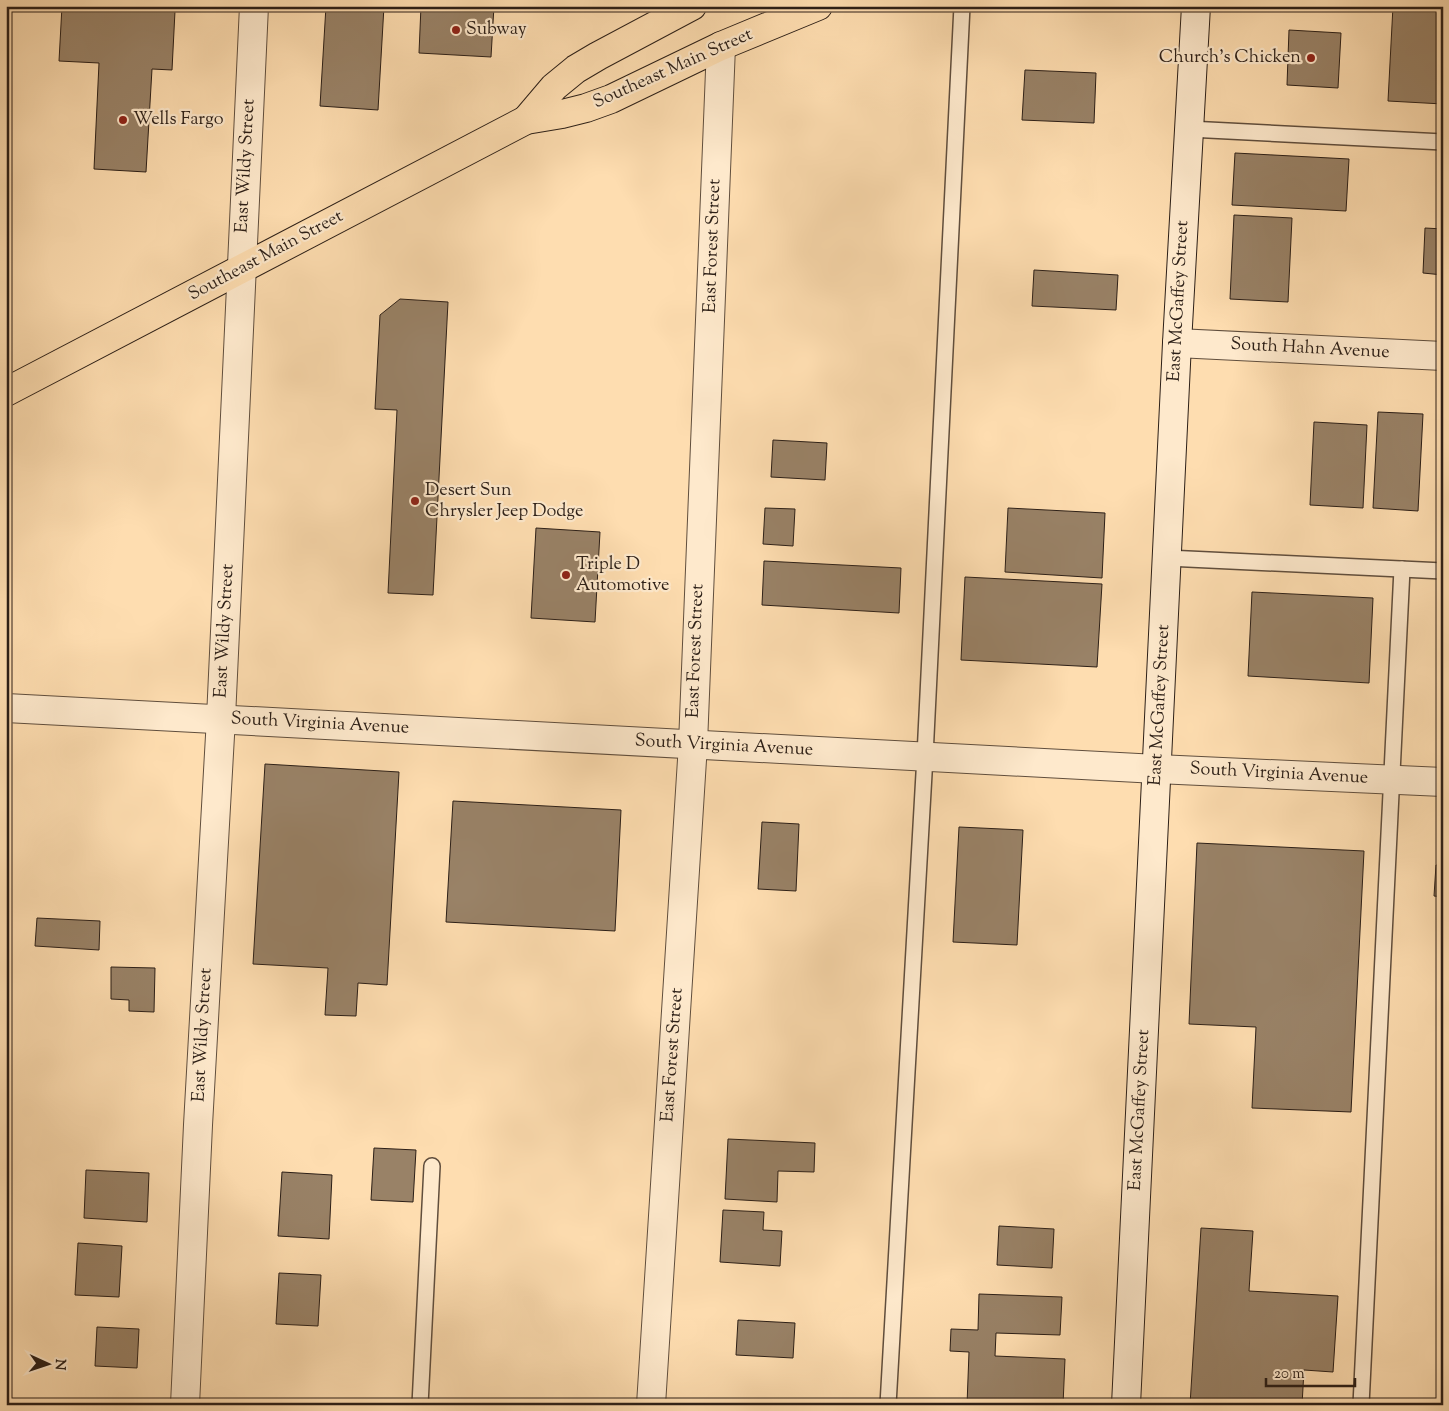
<svg xmlns="http://www.w3.org/2000/svg" width="1449" height="1411" font-family="'Sorts Mill Goudy',serif">
<style>
.building{fill:#998267;stroke:#2c1f17}
.lines{fill:none;stroke-linecap:round;stroke-linejoin:round}
.service-casing{stroke:#604e3d;stroke-width:18}
.minor-casing{stroke:#604e3d;stroke-width:30}
.tertiary-casing{stroke:#604e3d;stroke-width:30}
.secondary-casing{stroke:#2c1f17;stroke-width:30}
.primary-casing{stroke:#2c1f17;stroke-width:30}
.service{stroke:#fee9cc;stroke-width:15}
.minor{stroke:#fee9cc;stroke-width:28}
.tertiary{stroke:#fee9cc;stroke-width:28}
.secondary{stroke:#fee9cc;stroke-width:28}
.primary{stroke:#feddb0;stroke-width:28}
.poi-dot{fill:#8f2418;stroke:#fee9cc;stroke-width:2}
.labels{text-anchor:middle;dominant-baseline:central;stroke-width:4.5;stroke-linejoin:round;paint-order:stroke}
.poi-label{font-size:18px;fill:#2c1f17;stroke:#fee9cc;text-anchor:start}
.street-label{font-size:18px;fill:#2c1f17;stroke:#fee9cc}
</style>
<rect width="100%" height="100%" fill="#feddb0"/>
<filter id="stains"><feTurbulence type="fractalNoise" baseFrequency=".004" numOctaves="4"/><feColorMatrix values="0 0 0 0 .2 0 0 0 0 .09 0 0 0 0 .02 0 0 0 .5 -.17"/></filter>
<radialGradient id="worn" r=".72"><stop offset=".6" stop-color="#630" stop-opacity="0"/><stop offset="1" stop-color="#630" stop-opacity=".3"/></radialGradient>
<g class="building">
<polygon points="62,6 156,6 156,10 175,11 172,70 152,69 146,172 94,169 99,63 59,61"/>
<polygon points="326,6 384,6 378,110 320,106"/>
<polygon points="421,6 494,6 491,57 419,53"/>
<polygon points="1393,6 1443,6 1443,104 1388,101"/>
<polygon points="1289,30 1341,33 1338,88 1287,85"/>
<polygon points="1025,70 1096,73 1094,123 1022,120"/>
<polygon points="1235,153 1349,159 1346,211 1232,205"/>
<polygon points="1234,215 1292,218 1288,302 1230,299"/>
<polygon points="1425,228 1443,229 1443,275 1423,273"/>
<polygon points="1034,270 1118,275 1116,310 1032,306"/>
<polygon points="400,299 448,302 433,595 388,593 397,410 375,409 380,315"/>
<polygon points="1378,412 1423,414 1418,511 1373,508"/>
<polygon points="1314,422 1367,425 1363,508 1310,505"/>
<polygon points="773,440 827,443 825,480 771,477"/>
<polygon points="765,508 795,509 793,546 763,544"/>
<polygon points="1008,508 1105,513 1102,578 1005,572"/>
<polygon points="536,528 600,532 595,622 531,618"/>
<polygon points="764,561 901,568 899,613 762,605"/>
<polygon points="965,577 1102,584 1097,667 961,660"/>
<polygon points="1252,592 1373,598 1369,683 1248,676"/>
<polygon points="265,764 399,772 387,985 358,983 356,1016 325,1015 328,968 253,964"/>
<polygon points="453,801 621,810 615,931 446,922"/>
<polygon points="762,822 799,824 796,891 758,889"/>
<polygon points="959,827 1023,830 1017,945 953,942"/>
<polygon points="1197,843 1364,851 1351,1112 1252,1108 1256,1027 1189,1024"/>
<polygon points="1436,865 1443,866 1443,897 1434,896"/>
<polygon points="37,918 100,921 99,950 35,946"/>
<polygon points="111,967 155,968 154,1012 129,1011 129,1000 111,999"/>
<polygon points="728,1139 815,1143 814,1172 778,1171 777,1202 725,1199"/>
<polygon points="374,1148 416,1150 413,1202 371,1200"/>
<polygon points="86,1170 149,1173 147,1222 84,1218"/>
<polygon points="282,1172 332,1175 329,1239 278,1236"/>
<polygon points="723,1210 764,1212 763,1230 782,1231 780,1266 720,1262"/>
<polygon points="999,1226 1054,1229 1052,1268 997,1265"/>
<polygon points="1201,1228 1253,1231 1249,1291 1338,1296 1333,1372 1304,1370 1302,1405 1190,1405"/>
<polygon points="78,1243 122,1246 119,1297 75,1295"/>
<polygon points="279,1273 321,1275 318,1326 276,1324"/>
<polygon points="979,1294 1062,1297 1060,1335 996,1333 995,1356 1065,1359 1063,1405 967,1405 969,1352 950,1351 951,1329 978,1330"/>
<polygon points="738,1320 795,1323 793,1358 736,1355"/>
<polygon points="97,1327 139,1329 137,1368 95,1366"/>
</g>
<g class="lines">
<g class="service-casing">
<g id="service">
<polyline points="1189,129 1443,142"/>
<polyline points="1167,558 1443,571"/>
<polyline points="420,1405 432,1166"/>
<polyline points="888,1405 925,756 962,6"/>
<polyline points="1361,1405 1402,569"/>
</g>
</g>
<g class="minor-casing">
<g id="minor">
<polyline points="1177,343 1443,356"/>
<polyline points="185,1405 198,1125 221,718 254,6"/>
<polyline points="651,1405 693,744 721,46"/>
</g>
</g>
<g class="tertiary-casing">
<polyline id="tertiary" points="6,708 1157,769 1443,782"/>
</g>
<g class="secondary-casing">
<polyline id="secondary" points="1126,1405 1177,343 1196,6"/>
</g>
<g class="primary-casing">
<g id="primary">
<polyline points="526,120 554,87 576,69 598,56 692,6"/>
<polyline points="6,392 526,120 562,114 586,108 611,99 721,46 818,6"/>
</g>
</g>
<use href="#service" class="service"/>
<use href="#minor" class="minor"/>
<use href="#tertiary" class="tertiary"/>
<use href="#secondary" class="secondary"/>
<use href="#primary" class="primary"/>
</g>
<g class="poi-dot">
<circle cx="456" cy="30" r="5"/>
<circle cx="1311" cy="58" r="5"/>
<circle cx="123" cy="120" r="5"/>
<circle cx="415" cy="501" r="5"/>
<circle cx="566" cy="575" r="5"/>
</g>
<g class="labels">
<g class="poi-label">
<text x="466" y="30">Subway</text>
<text x="1301" y="58" text-anchor="end">Church's Chicken</text>
<text x="133" y="120">Wells Fargo</text>
<text x="425" y="491">Desert Sun<tspan x="425" dy="21">Chrysler Jeep Dodge</tspan></text>
<text x="576" y="565">Triple D<tspan x="576" dy="21">Automotive</tspan></text>
</g>
<g class="street-label">
<text transform="translate(673 69) rotate(-24)">Southeast Main Street</text>
<text transform="translate(246 166) rotate(-87)">East Wildy Street</text>
<text transform="translate(713 246) rotate(-88)">East Forest Street</text>
<text transform="translate(266 256) rotate(-28)">Southeast Main Street</text>
<text transform="translate(1179 301) rotate(-87)">East McGaffey Street</text>
<text transform="translate(1310 349) rotate(3)">South Hahn Avenue</text>
<text transform="translate(225 631) rotate(-87)">East Wildy Street</text>
<text transform="translate(696 651) rotate(-88)">East Forest Street</text>
<text transform="translate(1160 705) rotate(-87)">East McGaffey Street</text>
<text transform="translate(320 724) rotate(3)">South Virginia Avenue</text>
<text transform="translate(724 746) rotate(3)">South Virginia Avenue</text>
<text transform="translate(1279 774) rotate(3)">South Virginia Avenue</text>
<text transform="translate(203 1035) rotate(-87)">East Wildy Street</text>
<text transform="translate(673 1055) rotate(-86)">East Forest Street</text>
<text transform="translate(1140 1110) rotate(-87)">East McGaffey Street</text>
</g>
</g>
<rect width="1449" height="1411" fill="none" stroke="#feddb0" stroke-width="25"/>
<rect x="8" y="8" width="1434" height="1396" fill="none" stroke="#2c1f17" stroke-width="2.5"/>
<rect x="12" y="12" width="1424" height="1386" fill="none" stroke="#2c1f17"/>
<g transform="translate(48 1364) rotate(93)" stroke="#fee9cc" stroke-width="4" paint-order="stroke">
<path d="M0-4L9 19L0 12L-9 19Z" fill="#2c1f17"/>
<text y="-8" font-size="14" font-weight="bold" text-anchor="middle" fill="#2c1f17">N</text>
</g>
<path d="M1266 1378v8h89v-8" fill="none" stroke="#2c1f17" stroke-width="2.5"/>
<text x="1274" y="1378" font-size="15" fill="#2c1f17" stroke="#fee9cc" stroke-width="4" paint-order="stroke">20 m</text>
<rect width="100%" height="100%" filter="url(#stains)"/>
<rect width="100%" height="100%" fill="url(#worn)"/>
</svg>
